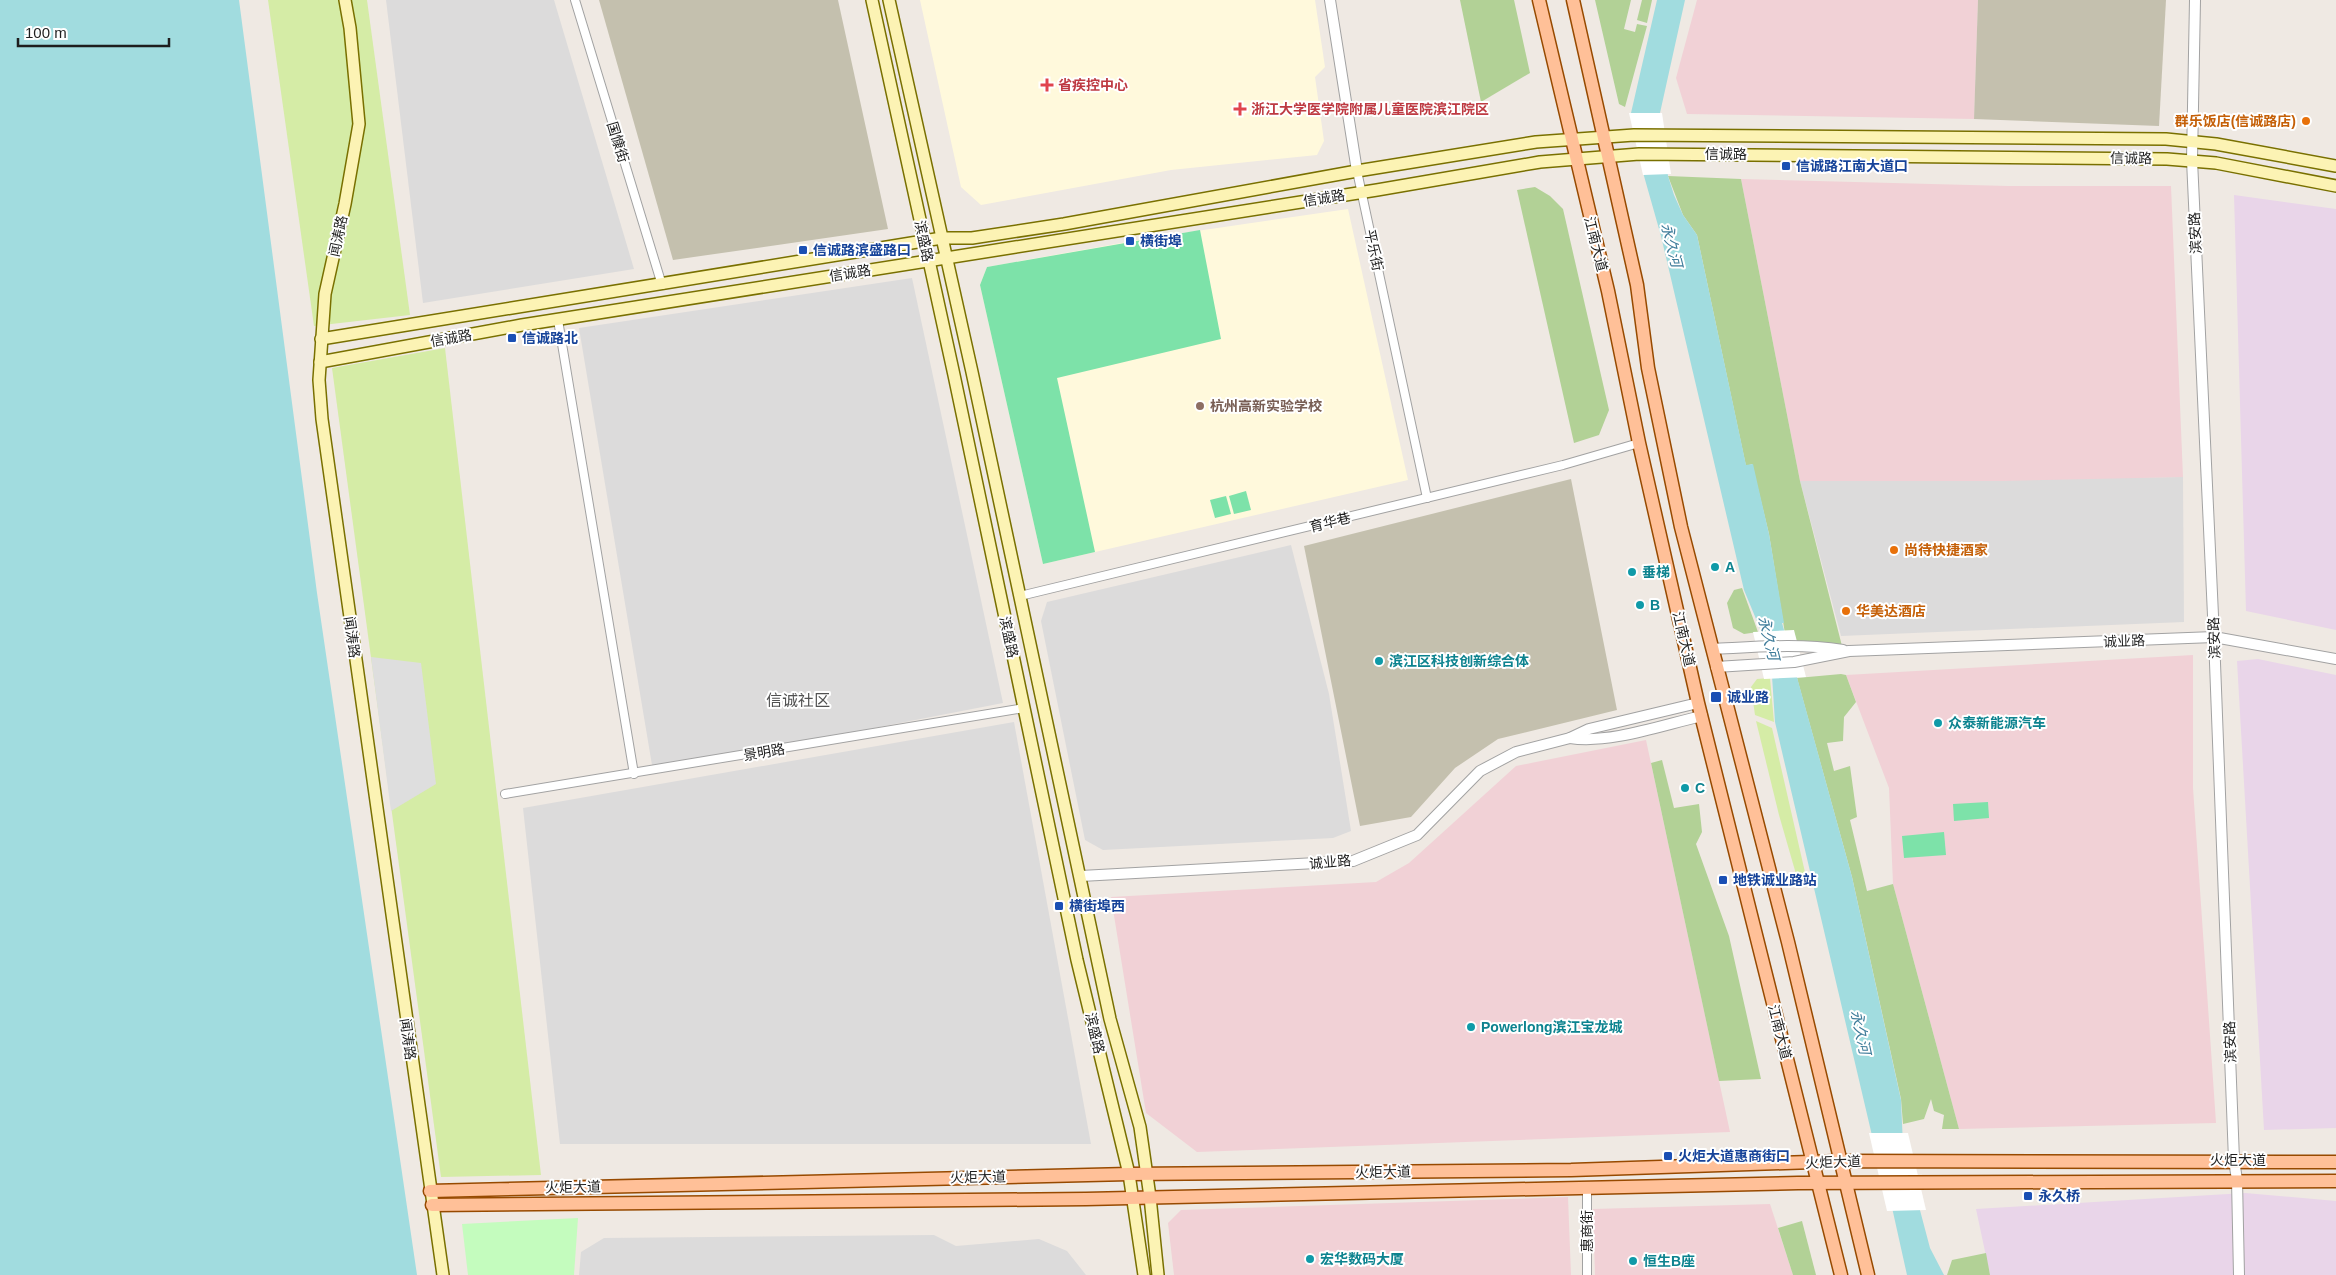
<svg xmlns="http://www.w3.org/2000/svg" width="2336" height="1275" font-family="Helvetica,'Noto Sans SC',sans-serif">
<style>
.residential{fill:#dcdbdb}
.commercial{fill:#f1d1d6}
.industrial{fill:#e9d5e9}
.education{fill:#fff9dc}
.construction{fill:#c4c0ae}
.grass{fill:#d5eca6}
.forest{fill:#b2d196}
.park{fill:#c4fcbe}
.pitch{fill:#7de2a9}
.parking{fill:#dedede}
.water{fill:#a1dcdf}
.pier{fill:#fff}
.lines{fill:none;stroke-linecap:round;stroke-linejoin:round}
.minor-casing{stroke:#a2a2a2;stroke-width:10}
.tertiary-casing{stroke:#a2a2a2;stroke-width:12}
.secondary-casing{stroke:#797000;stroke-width:14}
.primary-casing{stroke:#974a00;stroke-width:15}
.minor{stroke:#fff;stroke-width:8}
.tertiary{stroke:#fff;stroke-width:10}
.secondary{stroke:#fcf3b4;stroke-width:11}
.primary{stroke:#ffc098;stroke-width:12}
.health-dot{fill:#e0444e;stroke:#fff;stroke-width:2}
.food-dot{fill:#e8710a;stroke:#fff;stroke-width:2}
.transit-dot{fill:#1a4fb4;stroke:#fff;stroke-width:2}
.education-dot{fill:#8d6e63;stroke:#fff;stroke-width:2}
.culture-dot{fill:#0f9aa8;stroke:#fff;stroke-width:2}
.labels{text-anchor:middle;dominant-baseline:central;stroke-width:4;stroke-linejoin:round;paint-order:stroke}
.health-label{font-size:14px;font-weight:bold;fill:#be3a42;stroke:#fff;text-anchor:start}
.food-label{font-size:14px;font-weight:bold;fill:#c56008;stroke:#fff;text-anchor:start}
.street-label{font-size:14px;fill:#1e1e1e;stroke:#fff}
.transit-label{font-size:14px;font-weight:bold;fill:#164399;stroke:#fff;text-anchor:start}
.education-label{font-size:14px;font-weight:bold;fill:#785e54;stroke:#fff;text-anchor:start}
.culture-label{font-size:14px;font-weight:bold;fill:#0d838f;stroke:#fff;text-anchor:start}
.water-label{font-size:15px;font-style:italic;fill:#3e7c9a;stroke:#fff}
.quarter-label{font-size:16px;fill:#515151;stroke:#fff}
</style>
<rect width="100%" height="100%" fill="#efe9e3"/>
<g class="residential">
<polygon points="386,0 554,0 634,269 423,303"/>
<polygon points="912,278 1003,703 653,771 579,328"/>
<polygon points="2183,477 2184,622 1841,636 1800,481"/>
<polygon points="1291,545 1329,694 1351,831 1333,838 1103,850 1085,840 1041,621 1047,602"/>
<polygon points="1014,722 1091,1144 560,1144 523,808"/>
<polygon points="934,1235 956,1246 1039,1239 1067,1251 1086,1275 579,1275 581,1252 604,1238"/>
</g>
<g class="commercial">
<polygon points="1697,0 1978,0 1974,119 1687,114 1676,78"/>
<polygon points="1741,179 2008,186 2171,186 2183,477 2002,481 1800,481"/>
<polygon points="2193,655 2193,788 2216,1123 1959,1129 1893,884 1889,788 1846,675"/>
<polygon points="1646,740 1730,1132 1197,1152 1146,1113 1111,897 1376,882 1409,863 1516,766"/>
<polygon points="1568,1197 1571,1275 1174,1275 1168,1223 1181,1210"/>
<polygon points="1770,1204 1793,1275 1595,1275 1593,1209"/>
</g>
<g class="industrial">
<polygon points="2234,195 2336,209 2336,630 2246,611"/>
<polygon points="2258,659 2336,675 2336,1128 2264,1130 2237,661"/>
<polygon points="2245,1193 2336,1201 2336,1275 1990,1275 1976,1209"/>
</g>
<g class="education">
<polygon points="920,0 1315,0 1325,67 1315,77 1324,141 1317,155 1171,170 981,205 961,187"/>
<polygon points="1348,209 1408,480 1043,564 980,285 987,267 1149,238"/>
</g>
<g class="construction">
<polygon points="599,0 838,0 888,229 673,260"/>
<polygon points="1978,0 2166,0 2159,126 1974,119"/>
<polygon points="1571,479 1617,710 1498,739 1455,768 1411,817 1360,826 1304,546"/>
</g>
<g class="grass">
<polygon points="268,0 367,0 410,315 314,326"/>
<polygon points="445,348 541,1175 441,1177 332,368"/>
<polygon points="1770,678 1774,722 1755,715 1751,687 1757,679"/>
<polygon points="1756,721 1772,728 1807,881 1798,881 1779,815"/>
</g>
<g class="forest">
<polygon points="1460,0 1514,0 1530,73 1481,102"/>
<polygon points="1595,0 1631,0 1624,29 1635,32 1637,24 1647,26 1625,107 1619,104"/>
<polygon points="1642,0 1652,0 1647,23 1637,20"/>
<polygon points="1668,176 1741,179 1800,481 1842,646 1786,640 1769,534 1752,464 1746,466 1697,235 1683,215"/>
<polygon points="1535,187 1550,196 1563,209 1609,410 1599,435 1574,443 1517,190"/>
<polygon points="1742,588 1758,632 1744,634 1733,628 1727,603 1734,590"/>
<polygon points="1841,674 1846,675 1856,702 1844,717 1843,741 1827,743 1834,771 1850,766 1857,817 1850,820 1867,891 1893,884 1959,1129 1942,1129 1944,1115 1934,1111 1931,1099 1924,1119 1903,1124 1901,1099 1852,877 1797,678"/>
<polygon points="1662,760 1674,808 1699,804 1702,832 1696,844 1729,936 1761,1079 1719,1081 1651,763"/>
<polygon points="1802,1221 1816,1275 1793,1275 1778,1228"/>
<polygon points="1986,1253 1990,1275 1947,1275 1952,1260"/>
</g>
<polygon class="park" points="578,1218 574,1275 468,1275 462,1224"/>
<g class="pitch">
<polygon points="1200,230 1221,339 1057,378 1095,552 1043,564 980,285 987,267"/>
<polygon points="1246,491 1251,510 1234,514 1229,496"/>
<polygon points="1226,496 1231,514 1215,518 1210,500"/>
<polygon points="1988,802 1989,818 1954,821 1953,804"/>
<polygon points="1944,832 1946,855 1904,858 1902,836"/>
</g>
<polygon class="parking" points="371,657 421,663 436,784 391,811"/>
<g class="water">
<polygon points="0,0 239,0 317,593 417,1275 0,1275"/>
<polygon points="1657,0 1685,0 1660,113 1668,176 1674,195 1683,215 1697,235 1746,465 1753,464 1769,534 1784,623 1782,623 1784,630 1852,877 1901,1100 1903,1146 1930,1248 1944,1275 1907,1275 1891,1203 1874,1144 1775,722 1772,676 1761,631 1744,590 1661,236 1644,176 1631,113"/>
</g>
<g class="pier">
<polygon points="1629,113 1662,113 1671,174 1643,175"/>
<polygon points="1794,630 1806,677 1764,679 1753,632"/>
<polygon points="1869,1133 1908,1133 1926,1210 1887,1211"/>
</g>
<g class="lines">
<g class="minor-casing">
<g id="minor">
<polyline points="575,0 662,285"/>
<polyline points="1357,171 1427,498"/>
<polyline points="558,320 634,774"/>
<polyline points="1020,596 1563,465 1639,443"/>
<polyline points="505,794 1024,708"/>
<polyline points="1587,1275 1587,1187"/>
</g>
</g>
<g class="tertiary-casing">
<g id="tertiary">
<polyline points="1330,0 1357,171"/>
<polyline points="2195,0 2192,160 2214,637 2234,1160 2237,1180 2239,1275"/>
<path d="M 1712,649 C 1756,647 1799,643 1843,650"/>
<polyline points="1716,667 1794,662 1849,651 2214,637 2336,659"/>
<path d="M 1570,738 C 1610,744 1662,725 1702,716"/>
<polyline points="1081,876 1353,861 1417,835 1480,771 1516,752 1570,738 1589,729 1698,703"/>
</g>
</g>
<g class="secondary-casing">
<g id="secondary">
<polyline points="345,0 350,28 359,124 345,204 325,294 319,380 322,419 443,1275"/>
<polyline points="872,0 954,375 1077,960 1129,1174 1144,1275"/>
<polyline points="889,0 972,372 1110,1019 1140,1127 1150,1197 1158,1275"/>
<polyline points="321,339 942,238 972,238 1064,224 1357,171 1536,142 1634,135 2166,139 2216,144 2336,166"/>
<polyline points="320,362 522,325 1377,190 1540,162 1639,154 2167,159 2216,163 2336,186"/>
</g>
</g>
<g class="primary-casing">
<g id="primary">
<polyline points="1539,0 1608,291 1639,443 1698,703 1841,1275"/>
<polyline points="1573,0 1637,285 1648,368 1681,527 1788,942 1868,1275"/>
<polyline points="430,1191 1129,1174 1571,1170 1842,1161 2336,1162"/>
<polyline points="432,1205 1086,1199 1798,1183 2336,1181"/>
</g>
</g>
<use href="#minor" class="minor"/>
<use href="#tertiary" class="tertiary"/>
<use href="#secondary" class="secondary"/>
<use href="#primary" class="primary"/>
</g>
<g class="health-dot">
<path d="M1044.5 77.5h5v5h5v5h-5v5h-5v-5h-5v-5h5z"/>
<path d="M1237.5 101.5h5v5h5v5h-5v5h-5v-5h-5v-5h5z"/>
</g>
<g class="food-dot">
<circle cx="2306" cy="121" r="5"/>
<circle cx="1894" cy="550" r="5"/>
<circle cx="1846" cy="611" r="5"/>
</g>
<g class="transit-dot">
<rect x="1781" y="161" width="10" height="10" rx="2.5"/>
<rect x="1125" y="236" width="10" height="10" rx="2.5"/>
<rect x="798" y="245" width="10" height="10" rx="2.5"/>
<rect x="507" y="333" width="10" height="10" rx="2.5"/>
<rect x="1710" y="691" width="12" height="12" rx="2.5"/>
<rect x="1718" y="875" width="10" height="10" rx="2.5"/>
<rect x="1054" y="901" width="10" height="10" rx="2.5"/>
<rect x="1663" y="1151" width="10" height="10" rx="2.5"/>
<rect x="2023" y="1191" width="10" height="10" rx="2.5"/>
</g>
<circle class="education-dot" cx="1200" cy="406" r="5"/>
<g class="culture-dot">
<circle cx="1715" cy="567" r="5"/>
<circle cx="1632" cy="572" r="5"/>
<circle cx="1640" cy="605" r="5"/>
<circle cx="1379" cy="661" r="5"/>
<circle cx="1938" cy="723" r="5"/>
<circle cx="1685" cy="788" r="5"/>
<circle cx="1471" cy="1027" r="5"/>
<circle cx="1310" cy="1259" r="5"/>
<circle cx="1633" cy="1261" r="5"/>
</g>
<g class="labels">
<g class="health-label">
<text x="1058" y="85">省疾控中心</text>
<text x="1251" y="109">浙江大学医学院附属儿童医院滨江院区</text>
</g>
<g class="food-label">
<text x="2296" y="121" text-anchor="end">群乐饭店(信诚路店)</text>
<text x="1904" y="550">尚待快捷酒家</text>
<text x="1856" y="611">华美达酒店</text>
</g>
<g class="street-label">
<text transform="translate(618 142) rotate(73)">国慷街</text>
<text x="1726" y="154">信诚路</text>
<text transform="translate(2131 158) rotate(1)">信诚路</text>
<text transform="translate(1324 198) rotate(-9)">信诚路</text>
<text transform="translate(2195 233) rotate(-93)">滨安路</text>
<text transform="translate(338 236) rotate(-78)">闻涛路</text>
<text transform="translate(924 241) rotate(78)">滨盛路</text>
<text transform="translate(1596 244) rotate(76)">江南大道</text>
<text transform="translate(1374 250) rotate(78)">平乐街</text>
<text transform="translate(850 273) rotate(-9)">信诚路</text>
<text transform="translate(451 338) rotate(-10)">信诚路</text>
<text transform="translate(1330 522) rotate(-14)">育华巷</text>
<text transform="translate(352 637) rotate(82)">闻涛路</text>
<text transform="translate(1009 637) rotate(78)">滨盛路</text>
<text transform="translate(2214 638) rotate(-92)">滨安路</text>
<text transform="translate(1684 639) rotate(77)">江南大道</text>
<text transform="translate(2124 641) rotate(-2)">诚业路</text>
<text transform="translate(764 752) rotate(-10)">景明路</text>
<text transform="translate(1330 862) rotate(-5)">诚业路</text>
<text transform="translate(1780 1032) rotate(76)">江南大道</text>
<text transform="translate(1095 1033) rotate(77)">滨盛路</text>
<text transform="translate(408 1039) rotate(82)">闻涛路</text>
<text transform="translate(2230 1042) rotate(-92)">滨安路</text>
<text x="2238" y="1160">火炬大道</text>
<text transform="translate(1833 1162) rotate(-2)">火炬大道</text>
<text transform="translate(1383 1172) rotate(-1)">火炬大道</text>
<text transform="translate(978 1177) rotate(-1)">火炬大道</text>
<text transform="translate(573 1187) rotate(-1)">火炬大道</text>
<text transform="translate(1587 1231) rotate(-90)">惠商街</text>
</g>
<g class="transit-label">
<text x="1796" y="166">信诚路江南大道口</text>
<text x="1140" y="241">横街埠</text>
<text x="813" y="250">信诚路滨盛路口</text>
<text x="522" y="338">信诚路北</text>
<text x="1727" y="697">诚业路</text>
<text x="1733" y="880">地铁诚业路站</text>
<text x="1069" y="906">横街埠西</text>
<text x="1678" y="1156">火炬大道惠商街口</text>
<text x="2038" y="1196">永久桥</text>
</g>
<g class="education-label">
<text x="1210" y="406">杭州高新实验学校</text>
</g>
<g class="culture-label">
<text x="1725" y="567">A</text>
<text x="1642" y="572">垂梯</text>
<text x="1650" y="605">B</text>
<text x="1389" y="661">滨江区科技创新综合体</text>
<text x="1948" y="723">众泰新能源汽车</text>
<text x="1695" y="788">C</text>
<text x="1481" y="1027">Powerlong滨江宝龙城</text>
<text x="1320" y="1259">宏华数码大厦</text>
<text x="1643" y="1261">恒生B座</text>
</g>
<g class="water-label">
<text transform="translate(1672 245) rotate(76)">永久河</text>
<text transform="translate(1769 638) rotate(76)">永久河</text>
<text transform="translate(1861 1032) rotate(78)">永久河</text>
</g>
<g class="quarter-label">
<text x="798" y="700">信诚社区</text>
</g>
</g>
<path d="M18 38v8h151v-8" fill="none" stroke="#1e1e1e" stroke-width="2.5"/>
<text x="25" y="38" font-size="15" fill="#1e1e1e" stroke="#ffffff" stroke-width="4" paint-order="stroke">100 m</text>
</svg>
